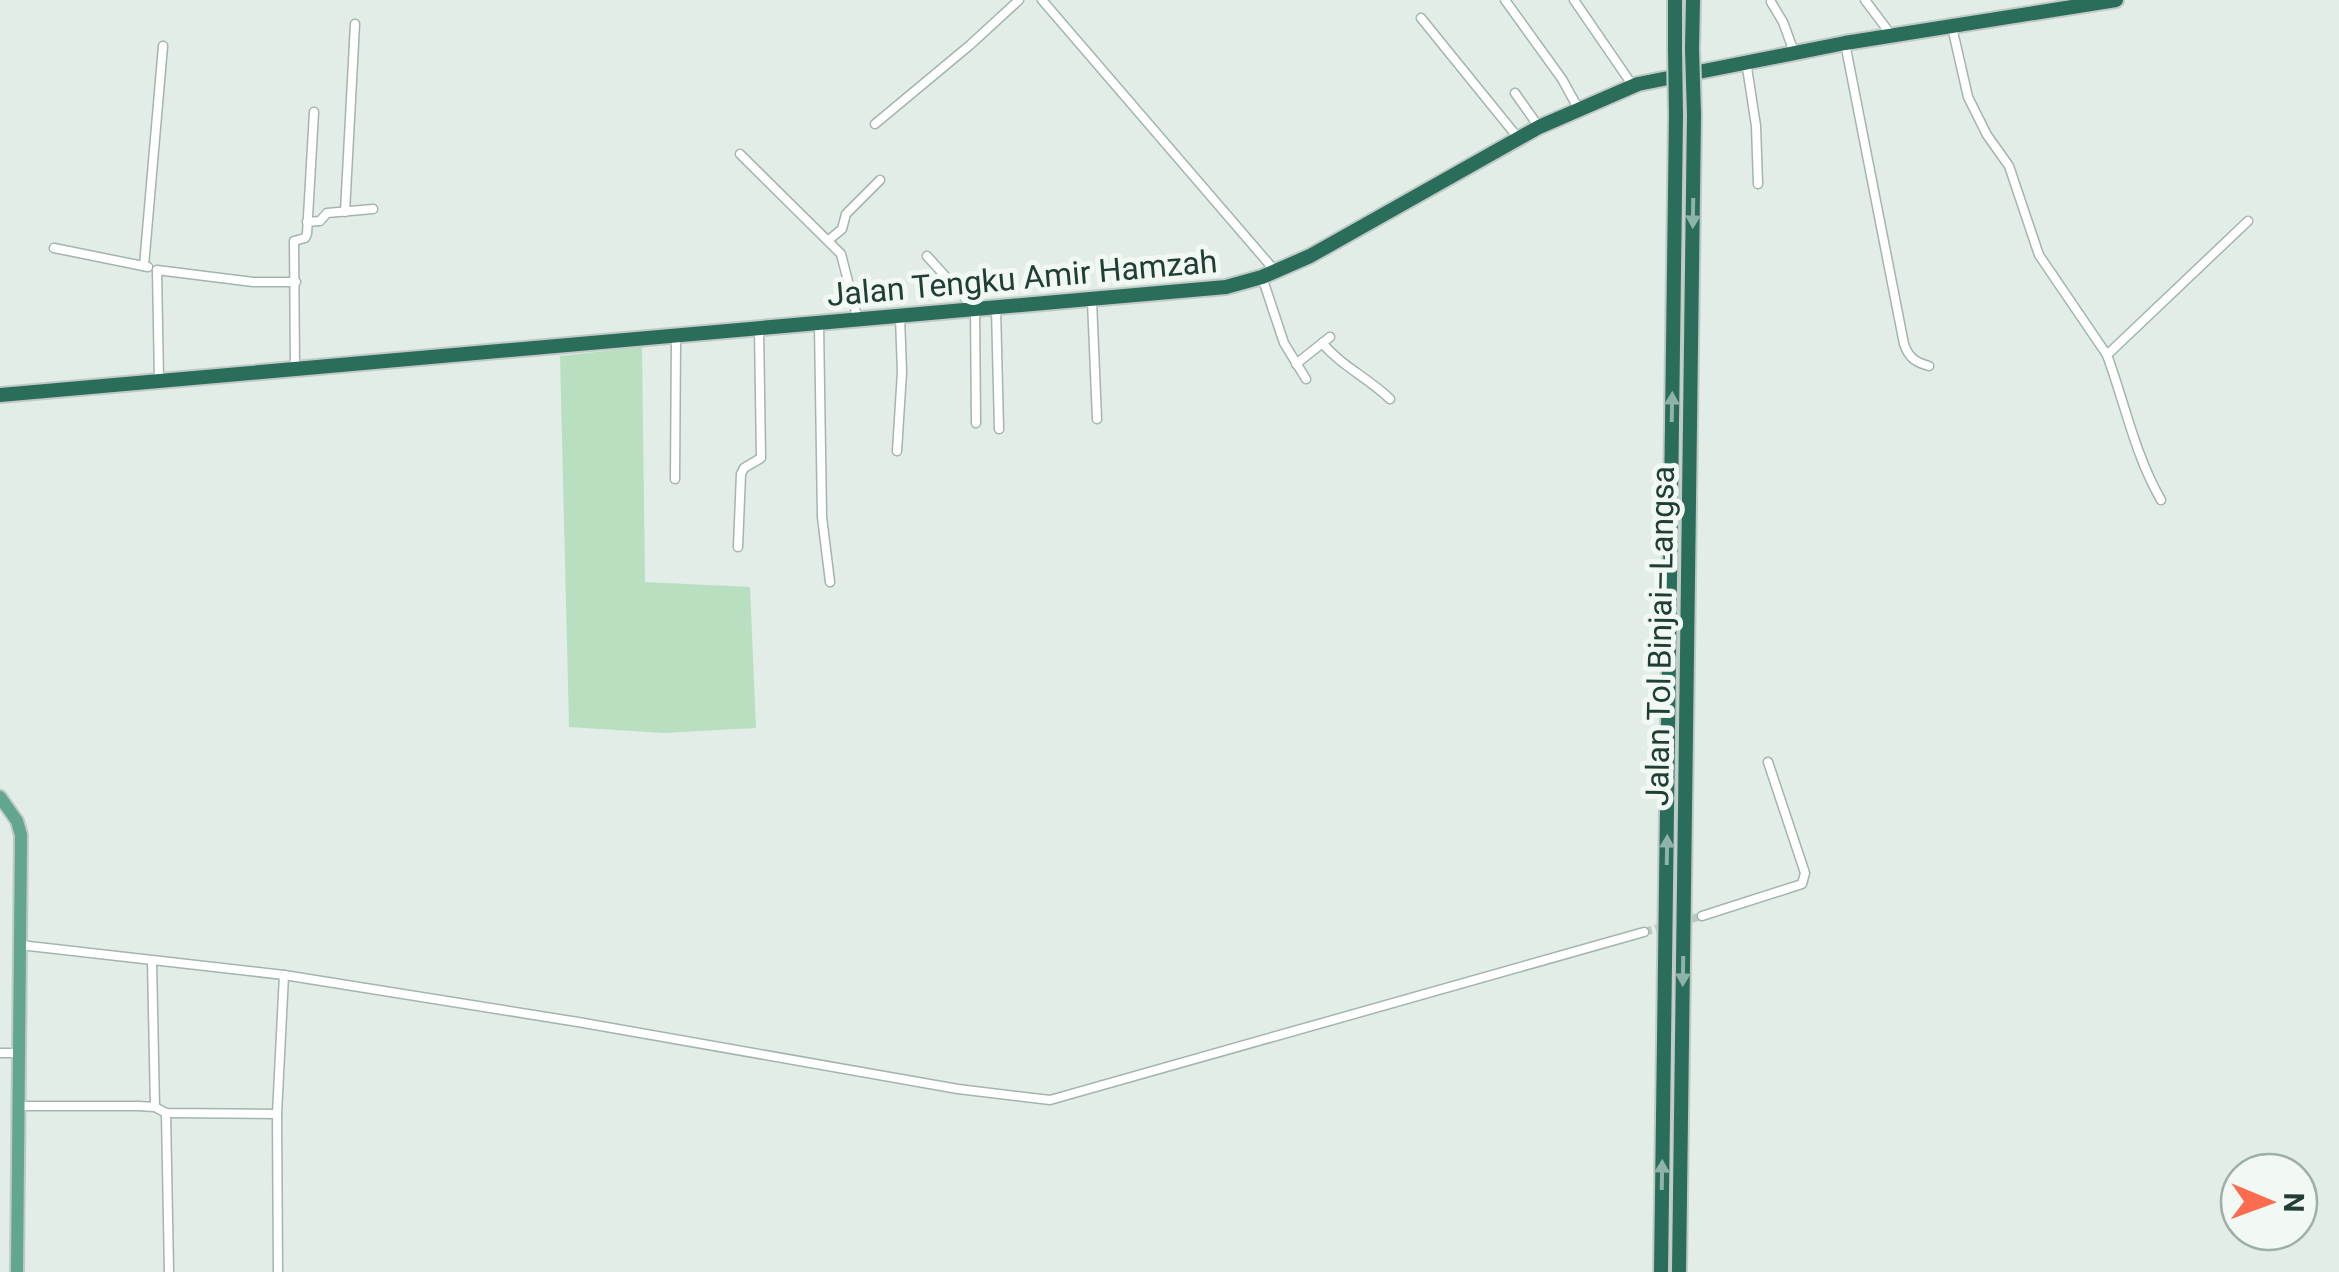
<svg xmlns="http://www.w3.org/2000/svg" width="2339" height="1272" font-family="Roboto,sans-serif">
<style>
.green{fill:#b8e0c0}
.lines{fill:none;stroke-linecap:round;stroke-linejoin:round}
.street-tunnel{stroke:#bacac2;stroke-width:8;stroke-dasharray:8 4;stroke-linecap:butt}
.street-casing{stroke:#a3b5ad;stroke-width:11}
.primary-casing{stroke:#c1c9c6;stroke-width:16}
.highway-casing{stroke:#c1c9c6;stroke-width:18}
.street{stroke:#fff;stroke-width:8}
.primary{stroke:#62a68f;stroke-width:12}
.highway{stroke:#296d5a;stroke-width:14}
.highway-bridge-casing{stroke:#c1c9c6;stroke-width:18;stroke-linecap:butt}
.highway-bridge{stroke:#296d5a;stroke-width:14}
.oneway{fill:#8eb3a8}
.labels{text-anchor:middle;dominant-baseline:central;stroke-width:10;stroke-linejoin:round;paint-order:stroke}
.street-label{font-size:32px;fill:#203f34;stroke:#f2f9f5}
</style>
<rect width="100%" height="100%" fill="#e1ede6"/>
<polygon class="green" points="642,347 645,582 750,587 756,728 663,733 569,727 560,356"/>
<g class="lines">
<polyline class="street-tunnel" points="1644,932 1702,916"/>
<g class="street-casing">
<g id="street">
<polyline points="1042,0 1276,272"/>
<polyline points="1505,0 1562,79 1578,108"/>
<polyline points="1574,0 1633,86"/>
<polyline points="1865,0 1892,36"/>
<polyline points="1771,2 1783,22 1794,52"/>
<polyline points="1421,18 1519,139"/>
<polyline points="1952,27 1968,97 1987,135 2009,166 2039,255 2107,355 2248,221"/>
<path d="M 1845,43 L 1904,344 C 1909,358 1915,362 1929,366"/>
<polyline points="1746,61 1756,126 1758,184"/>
<polyline points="1515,93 1539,127"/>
<polyline points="875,124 970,45 1019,0"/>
<polyline points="740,154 841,254 858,320"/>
<polyline points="345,212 355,24"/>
<polyline points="307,222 320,221 327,213 373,209"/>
<polyline points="830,239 842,229 846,214 880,180"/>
<polyline points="54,248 148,267"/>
<polyline points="927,256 975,309 976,423"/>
<polyline points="144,266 163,46"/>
<polyline points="1262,277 1284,343 1306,379"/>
<polyline points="1092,301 1097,419"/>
<polyline points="996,308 999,429"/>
<polyline points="819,324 822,517 830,582"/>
<path d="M 1322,343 C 1345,369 1366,376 1390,399"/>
<path d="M 2107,355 C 2125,404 2135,455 2161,500"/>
<polyline points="1296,364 1330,337"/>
<polyline points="295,369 294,241 305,238 307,234 314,112"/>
<polyline points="159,381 157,270 253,282 296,282"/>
<polyline points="897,451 902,372 900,317"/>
<polyline points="675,479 676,336"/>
<polyline points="738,547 741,474 744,468 761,458 759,329"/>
<polyline points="1702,916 1802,884 1805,873 1768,762"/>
<polyline points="20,945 284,975 578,1022 958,1089 1050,1100 1644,932"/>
<polyline points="152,961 155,1107"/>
<polyline points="0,1053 17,1053"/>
<polyline points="18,1106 138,1106 155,1107 166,1113 277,1114"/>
<polyline points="166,1113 169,1272"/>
<polyline points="278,1272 277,1114 284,975"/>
</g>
</g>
<g class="primary-casing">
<polyline id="primary" points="0,797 17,821 21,835 17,1272"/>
</g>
<g class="highway-casing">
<g id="highway">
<polyline points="1675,49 1675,0"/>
<polyline points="1692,49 1693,0"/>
<polyline points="0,395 1226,287 1262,277 1310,256 1539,127 1638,84 1845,43 2116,0"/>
<polyline points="1661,1272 1676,115"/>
<polyline points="1679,1272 1694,115"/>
</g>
</g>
<use href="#street" class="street"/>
<use href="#primary" class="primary"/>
<use href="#highway" class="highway"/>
<g class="highway-bridge-casing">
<g id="highway-bridge">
<polyline points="1675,49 1676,115"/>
<polyline points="1692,49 1694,115"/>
</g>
</g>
<use href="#highway-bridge" class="highway-bridge"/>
</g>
<defs><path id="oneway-solid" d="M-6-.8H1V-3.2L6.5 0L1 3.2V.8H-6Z" transform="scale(2.5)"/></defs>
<g class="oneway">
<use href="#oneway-solid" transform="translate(1693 213) rotate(91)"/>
<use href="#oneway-solid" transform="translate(1672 407) rotate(-89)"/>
<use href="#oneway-solid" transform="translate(1667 850) rotate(-89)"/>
<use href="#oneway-solid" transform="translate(1683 971) rotate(91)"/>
<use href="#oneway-solid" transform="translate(1662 1175) rotate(-89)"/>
</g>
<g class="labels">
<g class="street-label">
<text transform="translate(1022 278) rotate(-5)">Jalan Tengku Amir Hamzah</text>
<text transform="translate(1660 636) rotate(-89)">Jalan Tol Binjai–Langsa</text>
</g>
</g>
<g transform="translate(2269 1202) rotate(91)"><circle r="48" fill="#f2f9f5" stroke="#9eafa8" stroke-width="2.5"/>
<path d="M0-8L18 38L0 25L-18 38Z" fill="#fd6c4f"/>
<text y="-15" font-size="28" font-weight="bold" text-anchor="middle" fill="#203f34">N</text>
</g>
</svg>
